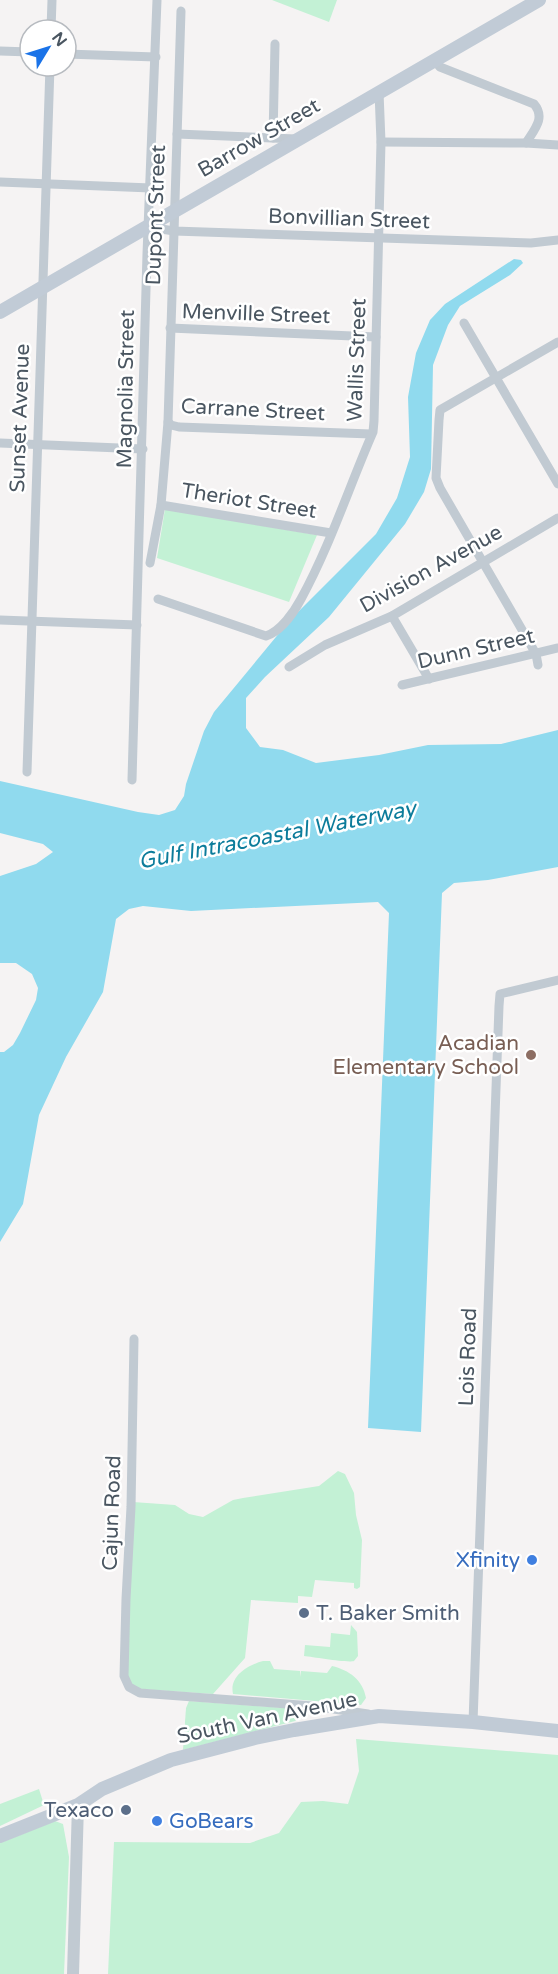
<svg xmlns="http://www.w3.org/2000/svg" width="558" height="1974" font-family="'Varela Round',sans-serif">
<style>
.green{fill:#c3f1d5}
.water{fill:#90daee}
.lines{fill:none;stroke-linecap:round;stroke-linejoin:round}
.minor{stroke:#c1cad2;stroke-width:9}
.tertiary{stroke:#c1cad2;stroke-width:12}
.secondary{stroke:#c1cbd6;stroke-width:14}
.education-dot{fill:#8d6e63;stroke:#fff;stroke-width:2}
.shop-dot{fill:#3f7fe0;stroke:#fff;stroke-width:2}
.service-dot{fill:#5c6f8a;stroke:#fff;stroke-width:2}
.labels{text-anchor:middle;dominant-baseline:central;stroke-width:5;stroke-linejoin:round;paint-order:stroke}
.street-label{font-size:21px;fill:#4a5661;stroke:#fff}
.education-label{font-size:21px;fill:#785e54;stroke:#fff;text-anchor:end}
.shop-label{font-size:21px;fill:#366cbe;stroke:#fff;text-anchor:end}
.service-label{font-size:21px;fill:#4e5e75;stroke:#fff;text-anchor:start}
.water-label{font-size:22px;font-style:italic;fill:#0c7c9b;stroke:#fff}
</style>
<rect width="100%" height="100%" fill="#f5f3f3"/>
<g class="green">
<polygon points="272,0 337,0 329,22"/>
<polygon points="165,509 317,535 289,602 157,558"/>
<polygon points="338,1471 345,1474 354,1493 356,1515 362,1540 360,1587 357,1589 354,1588 354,1583 315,1580 312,1597 298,1596 298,1603 251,1600 245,1658 213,1694 139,1689 132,1685 127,1677 133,1502 175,1505 189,1514 203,1517 233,1500 243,1498 319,1486"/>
<path d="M 351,1625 L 357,1632 L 358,1656 L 354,1661 C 347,1663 314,1657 304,1656 L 305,1645 L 330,1647 L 331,1633 L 350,1635 Z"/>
<path d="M 263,1661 L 270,1661 L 274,1669 L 300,1671 L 300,1677 L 301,1671 L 327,1673 L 332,1666 C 349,1670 363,1680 366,1698 L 361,1705 L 233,1694 C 229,1676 248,1665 263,1661 Z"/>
<polygon points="189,1701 285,1708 294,1710 300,1718 295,1721 183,1750 186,1708"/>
<polygon points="356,1739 558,1755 558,1974 108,1974 114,1842 250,1843 279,1833 301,1802 323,1801 348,1804 359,1771"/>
<polygon points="39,1789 44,1805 0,1826 0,1804"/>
<polygon points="55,1821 63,1824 69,1857 64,1974 0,1974 0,1843"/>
</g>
<polygon class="water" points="514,259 521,260 523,263 510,275 460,306 448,325 433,365 431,469 424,492 405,524 329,617 265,677 246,698 246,728 260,747 283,750 316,763 379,755 428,745 501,744 558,730 558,867 488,880 454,883 442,893 421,1432 368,1428 389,913 378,902 191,911 143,906 129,909 116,919 103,992 66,1057 39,1115 23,1204 0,1242 0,1052 4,1052 13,1045 20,1033 36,1000 38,988 32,974 16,963 0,963 0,876 36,864 53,852 43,844 0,833 0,781 138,812 159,815 175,810 184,796 186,784 204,731 214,712 290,620 376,534 397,498 410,457 408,397 416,353 430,320 445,304"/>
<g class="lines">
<g class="minor">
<polyline points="51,30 52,0"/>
<polyline points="0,51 30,52"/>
<polyline points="66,54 156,57"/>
<path d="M 434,60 L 440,67 L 534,104 C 546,118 534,130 526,143"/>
<polyline points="177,134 296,139"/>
<polyline points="273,138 275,44"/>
<polyline points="381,142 526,143 558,145"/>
<polyline points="0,182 151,188"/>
<polyline points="149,227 174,231 531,243 558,240"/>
<polyline points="464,323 558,484"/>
<polyline points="170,328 376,337"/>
<polyline points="168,422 171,425 179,427 371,434"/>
<polyline points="0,443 143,449"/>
<polyline points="161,505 331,533"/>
<polyline points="150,563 161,505 168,422 181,11"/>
<path d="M 158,599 L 266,636 C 281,631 294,612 301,599 C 330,546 349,487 373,432 L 374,421 L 381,142 L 379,92"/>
<polyline points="392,616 429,679"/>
<polyline points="0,620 137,625"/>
<polyline points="538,665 536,654 440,488 436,478 439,420 440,410 558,342"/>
<polyline points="289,667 325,645 392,616 558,518"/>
<polyline points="402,685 558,648"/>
<polyline points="27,772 50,66"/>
<polyline points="132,780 147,254 157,0"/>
<polyline points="134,1339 131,1507 126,1599 124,1676 129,1687 140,1693 313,1706 368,1714"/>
<polyline points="473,1722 499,1006 500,994 558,980"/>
</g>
<polyline class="tertiary" points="73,1974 78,1805"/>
<g class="secondary">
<polyline points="0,312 539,0"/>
<polyline points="0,1836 78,1805 102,1789 171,1760 255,1738 294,1730 379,1716 473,1722 558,1731"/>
</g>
</g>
<circle class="education-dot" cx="531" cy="1055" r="6"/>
<g class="shop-dot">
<circle cx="532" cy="1560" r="6"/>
<circle cx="157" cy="1821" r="6"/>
</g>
<g class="service-dot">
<circle cx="304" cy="1613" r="6"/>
<circle cx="126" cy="1810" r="6"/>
</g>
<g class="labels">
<g class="street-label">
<text transform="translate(259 138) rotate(-30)">Barrow Street</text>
<text transform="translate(156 215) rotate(-88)">Dupont Street</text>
<text transform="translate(349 219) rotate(2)">Bonvillian Street</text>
<text transform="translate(256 314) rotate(2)">Menville Street</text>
<text transform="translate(357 360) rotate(-88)">Wallis Street</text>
<text transform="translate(126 389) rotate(-89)">Magnolia Street</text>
<text transform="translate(253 410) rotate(3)">Carrane Street</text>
<text transform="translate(20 418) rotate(-88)">Sunset Avenue</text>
<text transform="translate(249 501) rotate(9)">Theriot Street</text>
<text transform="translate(431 569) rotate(-29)">Division Avenue</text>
<text transform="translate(476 649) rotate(-13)">Dunn Street</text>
<text transform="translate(468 1357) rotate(-88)">Lois Road</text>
<text transform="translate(112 1513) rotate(-88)">Cajun Road</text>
<text transform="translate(267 1718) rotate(-12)">South Van Avenue</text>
</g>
<g class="education-label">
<text x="519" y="1043">Acadian<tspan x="519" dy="24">Elementary School</tspan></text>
</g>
<g class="shop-label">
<text x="520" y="1560">Xfinity</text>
<text x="169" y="1821" text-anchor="start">GoBears</text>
</g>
<g class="service-label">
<text x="316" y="1613">T. Baker Smith</text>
<text x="114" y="1810" text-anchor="end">Texaco</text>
</g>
<g class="water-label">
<text transform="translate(277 835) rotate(-11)">Gulf Intracoastal Waterway</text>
</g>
</g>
<g transform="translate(48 48) rotate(52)"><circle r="28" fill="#ffffff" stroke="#b7bbc0" stroke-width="1.5"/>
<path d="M0-4.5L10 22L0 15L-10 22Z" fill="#1a73e8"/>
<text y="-9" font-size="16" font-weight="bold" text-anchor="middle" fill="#4a5661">N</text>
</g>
</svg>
